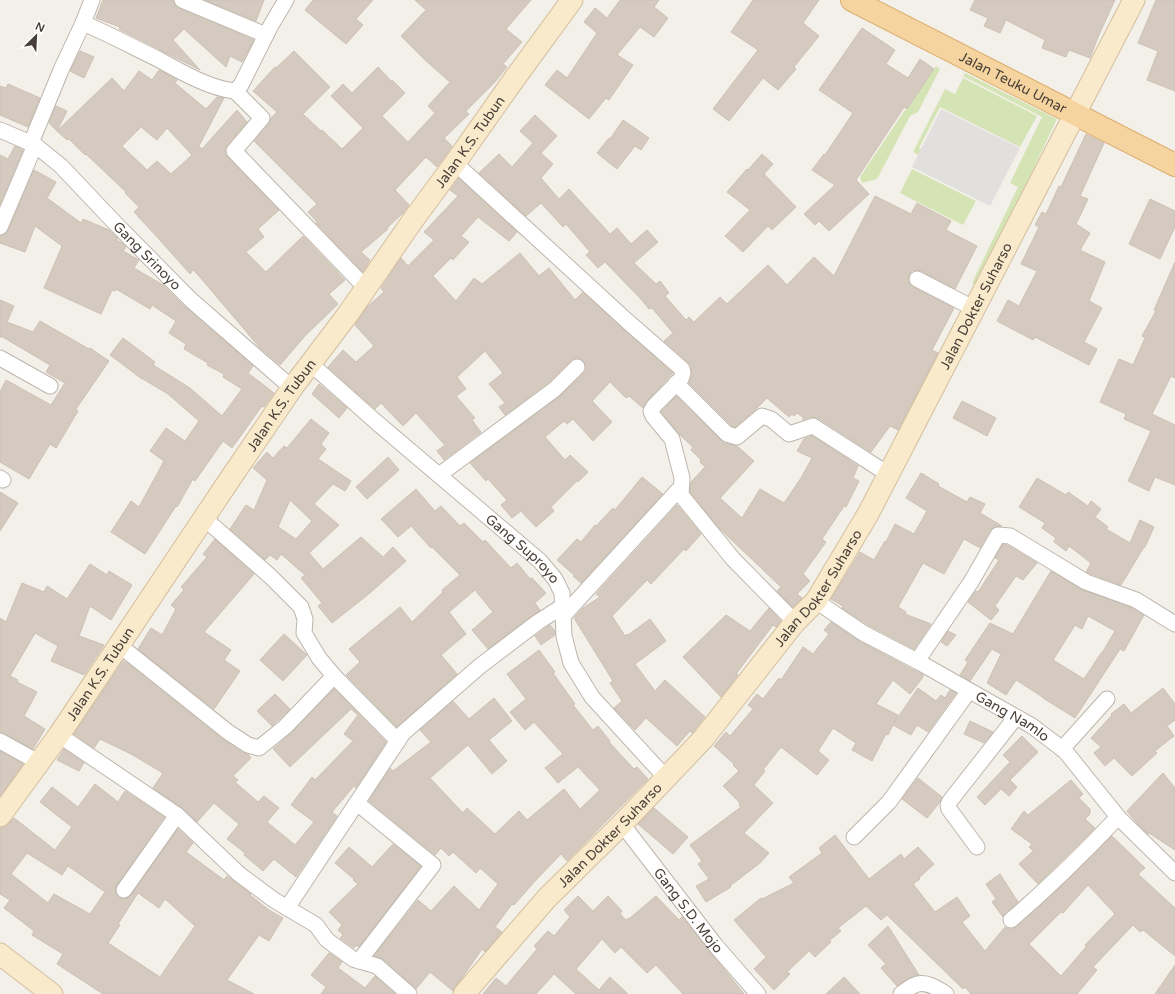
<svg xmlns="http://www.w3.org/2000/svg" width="1175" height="994" font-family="'Varela Round',sans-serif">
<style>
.green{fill:#d4e4b5}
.parking{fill:#e2e0de}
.building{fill:#d4cac0;stroke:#cec1b3;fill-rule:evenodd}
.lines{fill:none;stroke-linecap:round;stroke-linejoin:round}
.street-casing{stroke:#beb6ad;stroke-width:17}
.secondary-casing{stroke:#d2bf9e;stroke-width:23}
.primary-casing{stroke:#dbae70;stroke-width:24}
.street{stroke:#fff;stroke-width:15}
.secondary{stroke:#faeacc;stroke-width:21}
.primary{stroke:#f6d49f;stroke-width:22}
.labels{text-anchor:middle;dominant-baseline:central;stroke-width:3;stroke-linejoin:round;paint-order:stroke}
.street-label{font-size:14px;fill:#473f38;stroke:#fff}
</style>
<rect width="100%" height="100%" fill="#f3efe9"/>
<g class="green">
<polygon points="936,66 940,69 918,112 910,116 877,179 862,183 860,177 905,110 907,110"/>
<polygon points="965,73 1057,119 978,286 972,283 1018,187 1010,183 1042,117 963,76"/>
<polygon points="963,78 1037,116 1020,147 940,107 919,148 935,156 932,161 913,152 945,89 955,94"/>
<polygon points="912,169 976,201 963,225 900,193"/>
</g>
<polygon class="parking" points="941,109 1020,148 990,206 912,167"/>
<g class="building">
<polygon points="103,0 173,0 175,5 179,8 254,40 242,62 230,56 226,67 184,29 173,40 200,70 119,29 120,27 96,18"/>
<polygon points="205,0 264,0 256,21"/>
<polygon points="313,0 373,0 356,19 363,25 346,44 305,10"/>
<polygon points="415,0 531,0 506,29 522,42 503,64 507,67 495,82 466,111 469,114 444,138 452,146 445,156 437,167 426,157 395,190 409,205 403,213 387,228 388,229 361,252 370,260 363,272 316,223 317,222 308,212 317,204 254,141 269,124 271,118 277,112 253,91 275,67 276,68 294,51 330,87 303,114 321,131 322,130 342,149 363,128 331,96 343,84 352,93 378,67 391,81 392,80 405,93 382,116 408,142 435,113 428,106 450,82 425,60 401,36 426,10"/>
<polygon points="620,0 659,0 654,7 668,18 654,37 640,27 617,55 633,65 609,100 606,98 589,119 545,85 557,70 567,78 597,33 584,22 595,8 607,18"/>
<polygon points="753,0 819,0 803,23 819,36 794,67 796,69 778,90 763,78 729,121 713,109 758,50 731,32"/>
<polygon points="975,0 1115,0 1098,37 1090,58 1069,50 1066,57 1042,48 1045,40 1006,20 1000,33 984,26 988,18 970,10"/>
<polygon points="1156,0 1175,0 1175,91 1147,80 1158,51 1138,43"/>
<polygon points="862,28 895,50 886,64 908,78 920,59 934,69 907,109 904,107 856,180 869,194 829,231 819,221 815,225 804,214 835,185 812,170 824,154 825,155 853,113 819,90"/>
<polygon points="80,51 94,57 84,78 70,71"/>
<path d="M 159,70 L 177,80 L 175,83 L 206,109 L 217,97 L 224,98 L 199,146 L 202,149 L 237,110 L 247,122 L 227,145 L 225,149 L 225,154 L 228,157 L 279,210 L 258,229 L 264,237 L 246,252 L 266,272 L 303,236 L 345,280 L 329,294 L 338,304 L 305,336 L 280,365 L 259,347 L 260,348 L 199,276 L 193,270 L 190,274 L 158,238 L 134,212 L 139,207 L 125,193 L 126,192 L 86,154 L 85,155 L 69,139 L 67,140 L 57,131 L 112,78 L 124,91 L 139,71 L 152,80 ZM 141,127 L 157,140 L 167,128 L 192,155 L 171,174 L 157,161 L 147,170 L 122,146 Z"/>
<polygon points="8,84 40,98 28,127 0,115 0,86 6,88"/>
<polygon points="56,106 67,111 57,131 49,123"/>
<polygon points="535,115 557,136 541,153 553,164 541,178 559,199 569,189 610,234 617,228 631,244 647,230 658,242 634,263 656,284 660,281 669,293 665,296 686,320 689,317 694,322 720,297 727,304 768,265 787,285 814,257 834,276 875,196 911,214 917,203 951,221 946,230 977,246 955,289 921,271 917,270 912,271 909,275 908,280 910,284 913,287 954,308 932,350 938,353 898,430 890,426 871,452 818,418 810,417 802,420 804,418 797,413 794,416 792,414 789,417 767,398 755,410 735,427 732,426 689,383 692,375 691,366 688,362 664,341 673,333 652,308 649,309 640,298 605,262 598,268 586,255 590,252 566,224 563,227 541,203 526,216 479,173 499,154 512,167 533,143 520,131"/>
<polygon points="623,120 649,138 641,150 635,146 617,169 597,153 609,138 610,139"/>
<polygon points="1086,134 1104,143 1080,196 1088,199 1076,224 1090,233 1080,250 1105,262 1089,301 1102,308 1084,342 1097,349 1089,365 1035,337 1033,340 997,321 1008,300 1019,306 1037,271 1021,264 1039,227 1035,225 1042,212 1046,214 1059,186 1061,187"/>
<polygon points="15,146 23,150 0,204 0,155 8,159"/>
<polygon points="762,154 773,164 764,174 796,207 772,230 768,226 743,252 725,236 750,210 727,192 747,169 748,170"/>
<polygon points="34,170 56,182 47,198 81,223 83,219 109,230 118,238 117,240 122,243 126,247 123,251 139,260 134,268 163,285 181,303 253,366 248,373 274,393 264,407 262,406 232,448 223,441 195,481 193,479 177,507 176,506 145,554 111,532 131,501 139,507 164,461 150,451 166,428 185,441 199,421 168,394 143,379 142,379 110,355 123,338 155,362 153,365 190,388 222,416 242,389 223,377 224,374 207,365 208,363 184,349 186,344 169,333 176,321 152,305 150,309 116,289 115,291 112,290 101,314 44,288 62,246 35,226 25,252 0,243 0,236 5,234 8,231"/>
<polygon points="459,178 517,232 509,241 478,217 461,236 469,242 453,260 451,258 433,276 456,301 474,278 482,284 520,253 539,276 549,268 575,300 583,292 673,373 648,400 643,408 629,396 626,398 610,382 592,401 612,422 593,441 573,419 567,424 564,421 545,437 565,460 570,455 588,472 578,482 577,481 551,507 554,511 536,527 521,511 512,518 501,505 507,500 488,479 486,481 470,463 561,395 584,373 586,370 586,365 583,360 579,358 574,358 571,360 549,382 505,415 499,407 505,403 489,384 503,373 485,351 457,377 466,389 456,396 475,418 472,420 481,432 444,460 437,451 445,445 416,413 403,426 381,403 375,409 328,367 343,350 356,362 374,346 355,325 367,307 384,292 381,288 401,258 408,266 434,240 424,232 458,196 450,190"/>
<polygon points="1150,199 1175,211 1175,227 1160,259 1129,244"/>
<polygon points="1175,262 1175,378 1171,376 1152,414 1175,425 1175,485 1155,477 1149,491 1128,481 1151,431 1124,419 1126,414 1100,402 1119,359 1133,365 1145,338 1142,336 1156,311 1154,310"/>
<polygon points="0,300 14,306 7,322 33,332 40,321 89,349 90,348 109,361 76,409 78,411 56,448 50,444 29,479 0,462 0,392 6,380 51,405 65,383 46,372 50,365 1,336 0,338"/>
<polygon points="319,384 347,408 339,418 312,394"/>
<polygon points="676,396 721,440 724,443 737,446 754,461 720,498 742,518 760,489 784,503 801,478 812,458 797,451 804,439 812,436 858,466 853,478 859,481 846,507 844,506 822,539 826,542 803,574 810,581 797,594 802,598 793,607 777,591 781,587 719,528 690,492 691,482 705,467 700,462 701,460 691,450 693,447 680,435 661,412"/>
<polygon points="962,401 996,418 987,436 953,418"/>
<path d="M 311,419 L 329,433 L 321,444 L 326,449 L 318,459 L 351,481 L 345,491 L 333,484 L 314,504 L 339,525 L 309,553 L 323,569 L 361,537 L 383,557 L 393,547 L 406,561 L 370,593 L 332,623 L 318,606 L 322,603 L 301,578 L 305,575 L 281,554 L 277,560 L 270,555 L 265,560 L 230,529 L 246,505 L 254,510 L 267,480 L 253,468 L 267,452 L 273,458 L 284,446 L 287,448 ZM 290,500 L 312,521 L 296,539 L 278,527 Z"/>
<polygon points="388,457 399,470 367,499 356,487"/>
<polygon points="921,473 939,484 938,486 967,502 970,497 985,504 980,513 1002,526 994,527 990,530 980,548 964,539 944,574 923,563 898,607 906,612 905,614 931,624 914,649 868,625 842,608 843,606 831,599 860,552 874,560 885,541 886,542 895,524 914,534 927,511 906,498"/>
<polygon points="642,477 663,494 581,583 573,576 574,575 557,560 577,539 581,542 595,525 596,526 613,508 615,510"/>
<polygon points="1037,478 1066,495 1068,492 1088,506 1091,501 1101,509 1095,517 1108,527 1106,529 1130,543 1140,520 1154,527 1145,547 1144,547 1121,585 1086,572 1091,563 1069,546 1066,551 1054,542 1056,538 1042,528 1045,523 1019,507"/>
<polygon points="416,489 435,511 441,506 460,526 464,523 483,542 485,540 511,568 517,563 530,579 532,578 546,593 535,603 540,610 488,649 472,630 493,612 475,590 449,612 466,634 441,655 457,674 397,727 346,675 360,662 349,649 400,607 412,622 443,592 442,590 460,575 432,547 431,548 411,526 398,537 381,519"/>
<polygon points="0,492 18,503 0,531"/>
<polygon points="677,505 701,534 686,551 684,549 651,584 647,580 612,616 625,636 627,634 628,635 650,619 666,641 635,664 655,691 665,680 705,717 692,733 690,731 677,746 646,718 635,730 614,708 622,701 610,683 613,681 574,618 583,608 600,597 596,594"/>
<polygon points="215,539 254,574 204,632 231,650 224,660 240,671 214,709 138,649 151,628 162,635 176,609 171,605 184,590 181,587 207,557 203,554"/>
<polygon points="1003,544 1007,545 1037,563 1023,580 1016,576 995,606 999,610 991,620 968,602 976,591 978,592 999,560 995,558"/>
<polygon points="90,564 107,575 109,571 132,585 111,620 90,606 79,636 104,645 84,675 51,661 58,646 35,633 10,676 18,680 17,682 37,692 24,716 45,729 33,749 4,733 0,732 0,618 6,622 22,583 44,592 47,586 67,599"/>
<path d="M 1051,571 L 1083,590 L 1132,608 L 1144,615 L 1124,651 L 1120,649 L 1075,718 L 1043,698 L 1044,698 L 1016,680 L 1006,695 L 987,683 L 1001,654 L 992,649 L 970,681 L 960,675 L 968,662 L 965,660 L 990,623 L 1013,634 ZM 1088,616 L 1115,631 L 1102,653 L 1101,653 L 1084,679 L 1053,660 L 1075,625 L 1082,629 Z"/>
<polygon points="769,608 781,621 776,627 773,625 736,674 738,675 721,697 683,657 726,615 750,631"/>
<polygon points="831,622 859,641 923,675 923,677 910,694 893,680 876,704 898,715 894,723 918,688 936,701 941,695 945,698 950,690 956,693 928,732 917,725 911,735 893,725 888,735 886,734 872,761 852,750 856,743 833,728 818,751 829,760 817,775 781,747 763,770 765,771 754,785 773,803 744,833 769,853 760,863 730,886 731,887 706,902 696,886 709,879 698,864 702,861 690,845 741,807 739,805 740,803 723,786 739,771 733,765 734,764 714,746 726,732 730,736 753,709 748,705 757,694 763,699 779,678 781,680 803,647 813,654 829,634 824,630"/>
<polygon points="550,625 555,631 555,635 541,645 535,636"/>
<polygon points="948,631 956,635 947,646 941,642"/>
<polygon points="284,634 307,655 283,681 260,660"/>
<polygon points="539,650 555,672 553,673 575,704 573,705 593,730 598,726 610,741 609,742 634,769 637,767 648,779 567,861 561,854 536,880 514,905 512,904 495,927 502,932 485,952 482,949 453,991 430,972 416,989 383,959 374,956 418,900 431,911 454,886 479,910 498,884 480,868 476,873 453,852 449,856 441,848 435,855 369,801 390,768 393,771 431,742 420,730 453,701 469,719 494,698 512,721 489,740 507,761 492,774 468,745 430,778 463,813 467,808 495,834 519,811 527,820 564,789 580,809 600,790 578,767 558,783 545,768 563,754 534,722 525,730 510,712 526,699 507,674"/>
<polygon points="123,661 128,664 222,739 243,753 248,754 251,758 233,776 238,780 235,782 258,802 264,796 279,808 267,822 295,845 314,822 291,805 312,777 315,780 353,741 344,734 358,715 351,709 290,767 273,749 291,733 334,689 386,742 356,788 354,786 332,812 337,816 296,877 274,859 263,871 244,855 245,853 227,839 239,824 214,803 197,822 182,808 153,788 163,773 131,754 100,739 94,748 74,734"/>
<polygon points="1163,688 1175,704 1175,720 1167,726 1174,736 1155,751 1157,753 1132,776 1114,758 1105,766 1094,753 1101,747 1091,738 1112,715 1111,714 1124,704 1131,713"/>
<polygon points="275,694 290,709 272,726 257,711"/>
<polygon points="970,721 993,732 984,743 964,734"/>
<polygon points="1022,736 1038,752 1010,780 1017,787 1009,796 1001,789 985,805 977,797 1010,762 1003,755"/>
<polygon points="64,749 84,763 79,771 57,760"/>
<polygon points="0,751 23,764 0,796"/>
<polygon points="1163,773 1175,788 1175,850 1149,833 1148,834 1137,823 1127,811"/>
<polygon points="918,778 942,797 940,802 927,818 902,799"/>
<polygon points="1071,780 1083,794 1079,798 1090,809 1090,814 1085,819 1095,828 1038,884 1019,864 1033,851 1029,847 1032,844 1011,829 1024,811 1028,815"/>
<path d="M 95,784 L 118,802 L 125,791 L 164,817 L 117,885 L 115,889 L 116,893 L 119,898 L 123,899 L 127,898 L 131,895 L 178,829 L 193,843 L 186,852 L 224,880 L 227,876 L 251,894 L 250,895 L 269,910 L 283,918 L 269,941 L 259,935 L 227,980 L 254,994 L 103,994 L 57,964 L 63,954 L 32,935 L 34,931 L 4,908 L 10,900 L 0,894 L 0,828 L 5,827 L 14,818 L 55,850 L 72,827 L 40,802 L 52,787 L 78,807 ZM 27,853 L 62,875 L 68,866 L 105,892 L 90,914 L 54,894 L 48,903 L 11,874 ZM 138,893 L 159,908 L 165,899 L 195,926 L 160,977 L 108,943 L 120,925 L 118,924 Z"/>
<polygon points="654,808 688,837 673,854 638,824"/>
<path d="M 835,835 L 869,879 L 901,854 L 904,859 L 918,847 L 934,864 L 919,878 L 920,879 L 913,884 L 935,912 L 957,897 L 970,916 L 962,922 L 985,951 L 1005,927 L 1008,929 L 1012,929 L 1017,927 L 1058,889 L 1112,836 L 1145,868 L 1138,874 L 1175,908 L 1175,956 L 1143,930 L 1140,932 L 1133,925 L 1093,967 L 1097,970 L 1077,994 L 971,994 L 965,987 L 963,989 L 887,915 L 881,920 L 866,906 L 838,928 L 841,931 L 829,941 L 831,942 L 815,957 L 809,951 L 787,972 L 790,974 L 774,990 L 754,969 L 766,957 L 734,920 L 761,898 L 762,899 L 794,883 L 789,877 L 822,853 L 819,848 ZM 1088,885 L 1115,914 L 1085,945 L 1086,947 L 1061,976 L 1029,944 L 1061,912 L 1063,913 Z"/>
<polygon points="393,844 421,866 359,947 356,945 354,948 340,938 343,935 338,930 342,925 329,912 358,884 353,880 354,879 335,863 349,847 372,867"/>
<polygon points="1000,874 1018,902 1005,913 1003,917 992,902 996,899 986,884"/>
<polygon points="578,896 593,911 608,896 622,911 620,914 626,920 629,918 630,918 656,896 679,920 682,917 744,994 683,994 656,965 647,973 621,947 615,953 602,939 576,969 599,990 610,977 628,994 576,994 554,974 536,994 483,994 496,978 506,986 537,949 534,946 548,931 554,936 570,917 564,910"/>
<polygon points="888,926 919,975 909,978 897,986 881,968 886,964 868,945"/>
<polygon points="329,953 342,962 338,968 365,988 375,976 395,994 321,994 326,987 311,975"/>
<polygon points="1175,965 1175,994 1155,994"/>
<polygon points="844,977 860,994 826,994"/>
</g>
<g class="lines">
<g class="street-casing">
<g id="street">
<polyline points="182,0 266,35"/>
<polyline points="83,23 92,0"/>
<polyline points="235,91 262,118 234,151 366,288"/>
<path id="s1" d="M 0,130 L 35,145 L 61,166 L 115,223 L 191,300 L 292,388"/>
<path d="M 31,143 L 61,70 L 83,23 C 109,34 133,47 158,59 C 179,71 211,89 235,91 L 241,85 L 270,27 L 286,0"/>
<polyline points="455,163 626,320 682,369 683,373 681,379 654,406 651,411 653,416 672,439 682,478 681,495 733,559 795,622"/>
<polyline points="0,227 35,145"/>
<polyline points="917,279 975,309"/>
<polyline points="0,358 50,386"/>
<path id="s2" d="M 311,364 L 375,421 L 540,561 L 555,579 L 562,593 L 564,636 L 571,663 L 592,697 L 666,778"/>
<polyline points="676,383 727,434 737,437 762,416 771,419 789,434 813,426 888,474"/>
<polyline points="439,475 555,389 577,367"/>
<polyline points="0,478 3,480"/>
<polyline points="204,518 271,577 301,607 305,619 304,633 319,658 334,676 398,741"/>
<path id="s3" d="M 816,601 L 863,633 L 917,661 L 1032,726 L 1065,751 L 1118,817 L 1175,873"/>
<polyline points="563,616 681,487"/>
<polyline points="119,645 228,732 248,745 259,748 285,727 334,676"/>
<polyline points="917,661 971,582 998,535 1010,536 1086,582 1136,600 1175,624"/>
<polyline points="59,735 177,815 239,874 274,900 316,925 327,940 353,959 377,966 409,994"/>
<polyline points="0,741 38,762"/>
<polyline points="1062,749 1107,699"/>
<polyline points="357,803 433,865 359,961"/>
<path id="s4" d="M 622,824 L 716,946 L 758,994"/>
<polyline points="854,837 889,802 969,691"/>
<polyline points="977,847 949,809 948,805 950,801 1016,717"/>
<polyline points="124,890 177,815"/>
<polyline points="287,908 403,733 480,666 538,622 563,606"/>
<path d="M 1011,920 C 1048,888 1084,853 1118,817"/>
<path d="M 901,994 C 905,991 910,987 915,985 C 925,980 937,988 946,994"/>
</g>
</g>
<g class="secondary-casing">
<g id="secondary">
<path id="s5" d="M 0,816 L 59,735 L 228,482 L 292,388 L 348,314 L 413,220 L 455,163 L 515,78 L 572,0"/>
<polyline points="0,954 52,994"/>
<path id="s6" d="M 464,994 L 547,898 L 622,824 L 703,739 L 795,622 L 816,601 L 868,514 L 1134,0"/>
</g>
</g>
<g class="primary-casing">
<g id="primary">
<path id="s7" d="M 852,0 L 1175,165"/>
</g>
</g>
<use href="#street" class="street"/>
<use href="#secondary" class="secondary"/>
<use href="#primary" class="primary"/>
</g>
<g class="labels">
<g class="street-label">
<text stroke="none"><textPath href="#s7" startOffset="181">Jalan Teuku Umar</textPath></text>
<text stroke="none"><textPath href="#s5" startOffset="822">Jalan K.S. Tubun</textPath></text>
<text stroke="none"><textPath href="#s1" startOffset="196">Gang Srinoyo</textPath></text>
<text stroke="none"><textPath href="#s6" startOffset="864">Jalan Dokter Suharso</textPath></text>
<text stroke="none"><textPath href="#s5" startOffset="498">Jalan K.S. Tubun</textPath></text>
<text stroke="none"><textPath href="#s2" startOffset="281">Gang Suproyo</textPath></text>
<text stroke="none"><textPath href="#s6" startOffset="540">Jalan Dokter Suharso</textPath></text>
<text stroke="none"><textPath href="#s5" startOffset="174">Jalan K.S. Tubun</textPath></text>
<text stroke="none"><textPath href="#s3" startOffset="228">Gang Namlo</textPath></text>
<text stroke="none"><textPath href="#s6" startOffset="216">Jalan Dokter Suharso</textPath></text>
<text stroke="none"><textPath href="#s4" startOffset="109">Gang S.D. Mojo</textPath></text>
</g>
</g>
<g transform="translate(36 36) rotate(24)" stroke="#ffffff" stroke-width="3" paint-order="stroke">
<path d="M0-3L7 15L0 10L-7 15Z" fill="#473f38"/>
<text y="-6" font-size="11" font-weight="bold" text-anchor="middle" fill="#473f38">N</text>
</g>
</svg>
